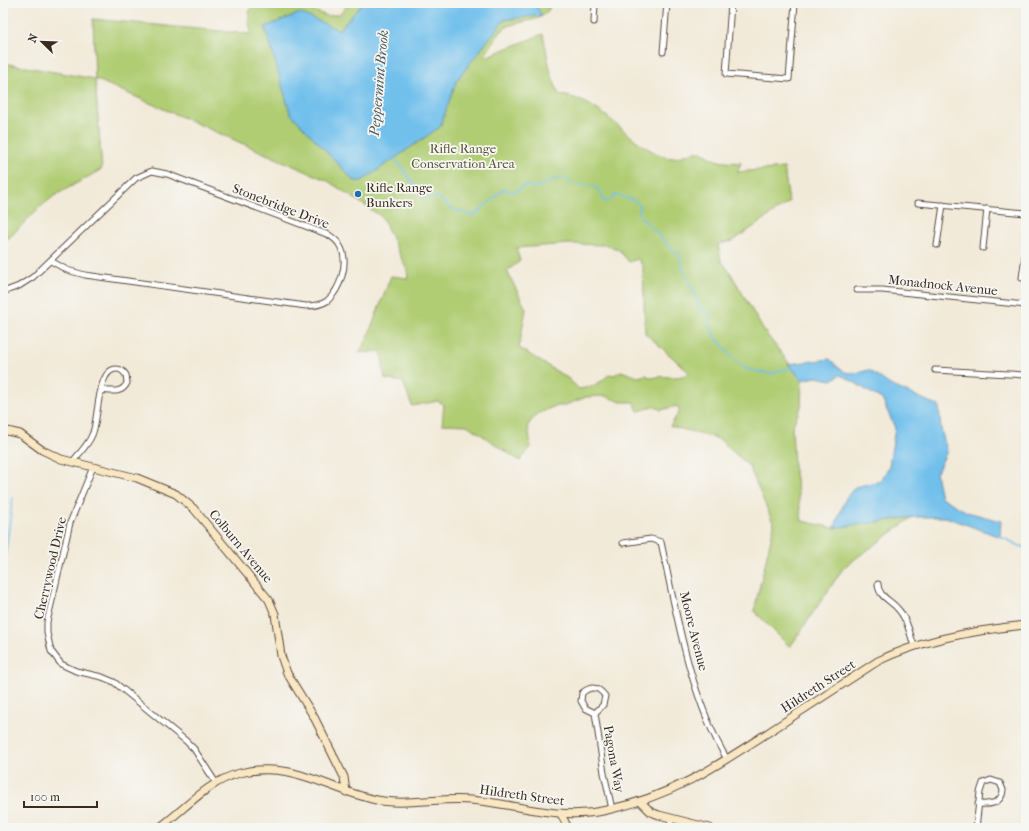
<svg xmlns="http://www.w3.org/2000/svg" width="1029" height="831" font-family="'IM FELL French Canon',serif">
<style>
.green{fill:#b0cd73;stroke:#767c48;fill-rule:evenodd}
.water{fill:#71c0ec;stroke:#567585}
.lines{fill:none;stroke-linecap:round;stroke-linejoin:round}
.stream{stroke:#71c0ec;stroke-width:1.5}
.street-casing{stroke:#56473a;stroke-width:7}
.secondary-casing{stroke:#56473a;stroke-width:9}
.street{stroke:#fff;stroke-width:5}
.secondary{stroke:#f9e7c3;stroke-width:7}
.poi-dot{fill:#1f6fb2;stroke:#f6f6f2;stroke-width:1.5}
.labels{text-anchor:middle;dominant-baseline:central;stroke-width:3.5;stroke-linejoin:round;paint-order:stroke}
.park-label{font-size:13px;fill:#585333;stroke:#f6f6f2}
.poi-label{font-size:13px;fill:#3b2a1e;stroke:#f6f6f2;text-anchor:start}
.street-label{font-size:13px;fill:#3b2a1e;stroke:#f6f6f2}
.water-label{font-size:14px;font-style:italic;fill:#4b575c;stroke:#f6f6f2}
</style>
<rect width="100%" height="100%" fill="#f6f6f2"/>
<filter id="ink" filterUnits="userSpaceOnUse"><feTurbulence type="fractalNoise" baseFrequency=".025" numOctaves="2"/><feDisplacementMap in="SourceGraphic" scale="8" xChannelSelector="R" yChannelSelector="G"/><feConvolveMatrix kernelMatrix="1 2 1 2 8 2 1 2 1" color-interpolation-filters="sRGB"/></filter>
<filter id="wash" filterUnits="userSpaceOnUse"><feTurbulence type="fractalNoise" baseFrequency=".012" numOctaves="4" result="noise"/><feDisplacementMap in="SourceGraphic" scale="16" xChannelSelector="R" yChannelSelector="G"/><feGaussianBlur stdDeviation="0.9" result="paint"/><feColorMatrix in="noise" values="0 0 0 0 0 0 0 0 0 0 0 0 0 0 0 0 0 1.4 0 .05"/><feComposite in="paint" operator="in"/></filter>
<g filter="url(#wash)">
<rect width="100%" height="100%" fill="#f2ead9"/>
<path class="green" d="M 271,3 L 293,9 L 308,9 L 328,16 L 340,14 L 349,3 L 551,3 C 546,25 521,18 505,28 C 499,32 489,49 485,56 L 488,56 L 543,34 L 551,74 L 559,95 C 604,99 626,144 666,157 C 678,161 689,151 700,152 C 705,153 711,158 716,160 C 723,163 733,162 741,163 L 737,172 L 784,168 L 789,202 L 733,241 L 718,244 L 721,261 L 730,272 L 764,331 L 802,380 L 801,407 L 792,427 L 794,466 L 802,521 L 834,528 L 913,517 L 844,567 L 790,647 L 754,611 L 774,525 L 749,466 L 719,439 L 670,426 L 680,411 L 677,406 L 661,410 C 653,404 647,410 638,411 L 634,402 L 621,402 L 605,396 L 586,397 L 563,406 L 555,406 L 537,414 L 528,425 L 531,447 L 520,461 L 467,425 L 442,424 L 444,405 L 438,401 L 412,406 L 403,382 L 385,379 L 381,351 L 359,353 L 367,339 L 391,276 L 408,278 L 407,270 L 382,217 L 328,181 L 95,79 L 102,169 L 54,196 L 39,208 L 9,238 L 3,238 L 3,63 L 95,79 L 93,19 L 251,34 C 248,13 244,3 271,3 ZM 569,244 L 605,245 L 618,249 L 629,262 L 638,259 L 643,267 L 645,333 L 690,373 C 673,381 667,374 652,378 L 646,375 L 638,377 L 621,371 L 614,375 L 609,374 C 602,383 589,388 579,389 L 569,379 L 519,348 L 526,309 L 507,271 L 520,261 L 516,248 Z"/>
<g class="water">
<polygon points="363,3 534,3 542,15 504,20 457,80 440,127 362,181 354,181 290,113 265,27 300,13 339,30"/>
<path d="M 830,359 C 844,375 848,375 869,370 L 890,385 L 939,406 L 941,429 L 947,451 L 936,474 L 941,497 L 967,512 L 1001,521 L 1000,537 L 946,517 L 913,517 L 834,528 L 846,498 L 855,487 L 881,481 L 889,466 L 895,428 L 882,399 C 867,392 855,381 840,375 L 832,380 L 816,377 L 802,380 L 788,364 Z"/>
</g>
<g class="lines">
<g class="stream">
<path d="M 395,158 L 423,197 L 440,198 L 452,209 L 474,216 L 504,189 L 513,192 L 527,185 L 533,188 L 562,177 C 565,179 570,183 573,184 C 590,188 598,180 604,201 L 606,202 L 617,195 L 633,200 L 640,205 L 639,215 L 674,251 L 679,253 L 681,263 L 701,310 L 711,316 L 709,325 L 714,335 L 733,358 L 746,369 L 772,374 L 784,369 L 793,369"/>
<polyline points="1000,536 1022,547 1026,545"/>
<polyline points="3,571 13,497"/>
</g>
</g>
</g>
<g filter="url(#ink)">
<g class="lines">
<g class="street-casing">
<g id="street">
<polyline points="731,3 726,74 789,79 795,3"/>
<polyline points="594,22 595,3"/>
<polyline points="663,52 667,3"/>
<polyline points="918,203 1026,213"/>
<polyline points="937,245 943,205"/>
<polyline points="983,248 987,209"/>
<polyline points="1022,278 1026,249"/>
<polyline points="857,290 882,290 1026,305"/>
<path d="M 3,292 L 19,286 L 33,277 L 136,178 L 152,171 L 167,174 L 329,235 C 333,238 338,241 340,246 C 350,262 340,290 327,301 C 321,305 313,306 306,306 L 85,275 L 67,270 L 51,261"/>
<polyline points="935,370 1026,375"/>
<path d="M 72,462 C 79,454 88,445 92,435 C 99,422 96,368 117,369 C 121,369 124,372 126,375 L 127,383 C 122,394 111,391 101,390"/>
<polyline points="93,467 70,523 47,622 47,633 51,651 61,664 76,671 102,677 114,682 186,741 194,749 216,783"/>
<path d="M 623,543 L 651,539 L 661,542 C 676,612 690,698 727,759"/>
<path d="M 878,584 C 878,596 890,600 897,608 C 907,618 910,634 914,646"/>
<path d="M 595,713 L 603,705 L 605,696 C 598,686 591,686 582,693 L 581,701 L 585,708 L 595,713 L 604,773 L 612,809"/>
<polyline points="669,828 672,818"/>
<path d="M 976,828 L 980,792 L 983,783 L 991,780 L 1000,783 L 1003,790 C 1002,804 989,805 978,804"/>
</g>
</g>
<g class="secondary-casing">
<g id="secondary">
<polyline points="3,430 20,434 42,450 61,459 137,478 176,494 194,509 269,600 275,614 281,656 287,673 314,717 344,777 346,792"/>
<polyline points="641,802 651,812 659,815 710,828"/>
<polyline points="561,814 568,828"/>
<path d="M 159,828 C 185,809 208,781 240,773 C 291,760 325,788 372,799 C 404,807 438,797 471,800 C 518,804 559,821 607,810 C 673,796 717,766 772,730 C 807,707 843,684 878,661 C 923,639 976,630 1026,625"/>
</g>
</g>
<use href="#street" class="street"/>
<use href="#secondary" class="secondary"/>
</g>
</g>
<circle class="poi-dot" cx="358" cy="194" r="4"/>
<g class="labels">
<g class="park-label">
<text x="463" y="148">Rifle Range<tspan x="463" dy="15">Conservation Area</tspan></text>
</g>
<g class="poi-label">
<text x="366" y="187">Rifle Range<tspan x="366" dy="15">Bunkers</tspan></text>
</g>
<g class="street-label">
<text transform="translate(281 206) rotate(21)">Stonebridge Drive</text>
<text transform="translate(943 285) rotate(6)">Monadnock Avenue</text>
<text transform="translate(241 546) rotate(50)">Colburn Avenue</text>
<text transform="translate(50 568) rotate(-77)">Cherrywood Drive</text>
<text transform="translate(694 631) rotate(76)">Moore Avenue</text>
<text transform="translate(818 686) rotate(-33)">Hildreth Street</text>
<text transform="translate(614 759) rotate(80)">Pagona Way</text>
<text transform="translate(522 795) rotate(8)">Hildreth Street</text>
</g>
<g class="water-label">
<text transform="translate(379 83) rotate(-85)">Peppermint Brook</text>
</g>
</g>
<rect width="1029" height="831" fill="none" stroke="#f6f6f2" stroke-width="16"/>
<g transform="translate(42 42) rotate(293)" stroke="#f6f6f2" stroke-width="3" paint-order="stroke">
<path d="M0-3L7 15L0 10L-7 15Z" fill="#3b2a1e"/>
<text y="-6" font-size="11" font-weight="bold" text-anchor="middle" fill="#3b2a1e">N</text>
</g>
<path d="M24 801v6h73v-6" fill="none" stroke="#3b2a1e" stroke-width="2"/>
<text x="30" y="801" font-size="12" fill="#3b2a1e" stroke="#f6f6f2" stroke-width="3" paint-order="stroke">100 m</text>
</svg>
